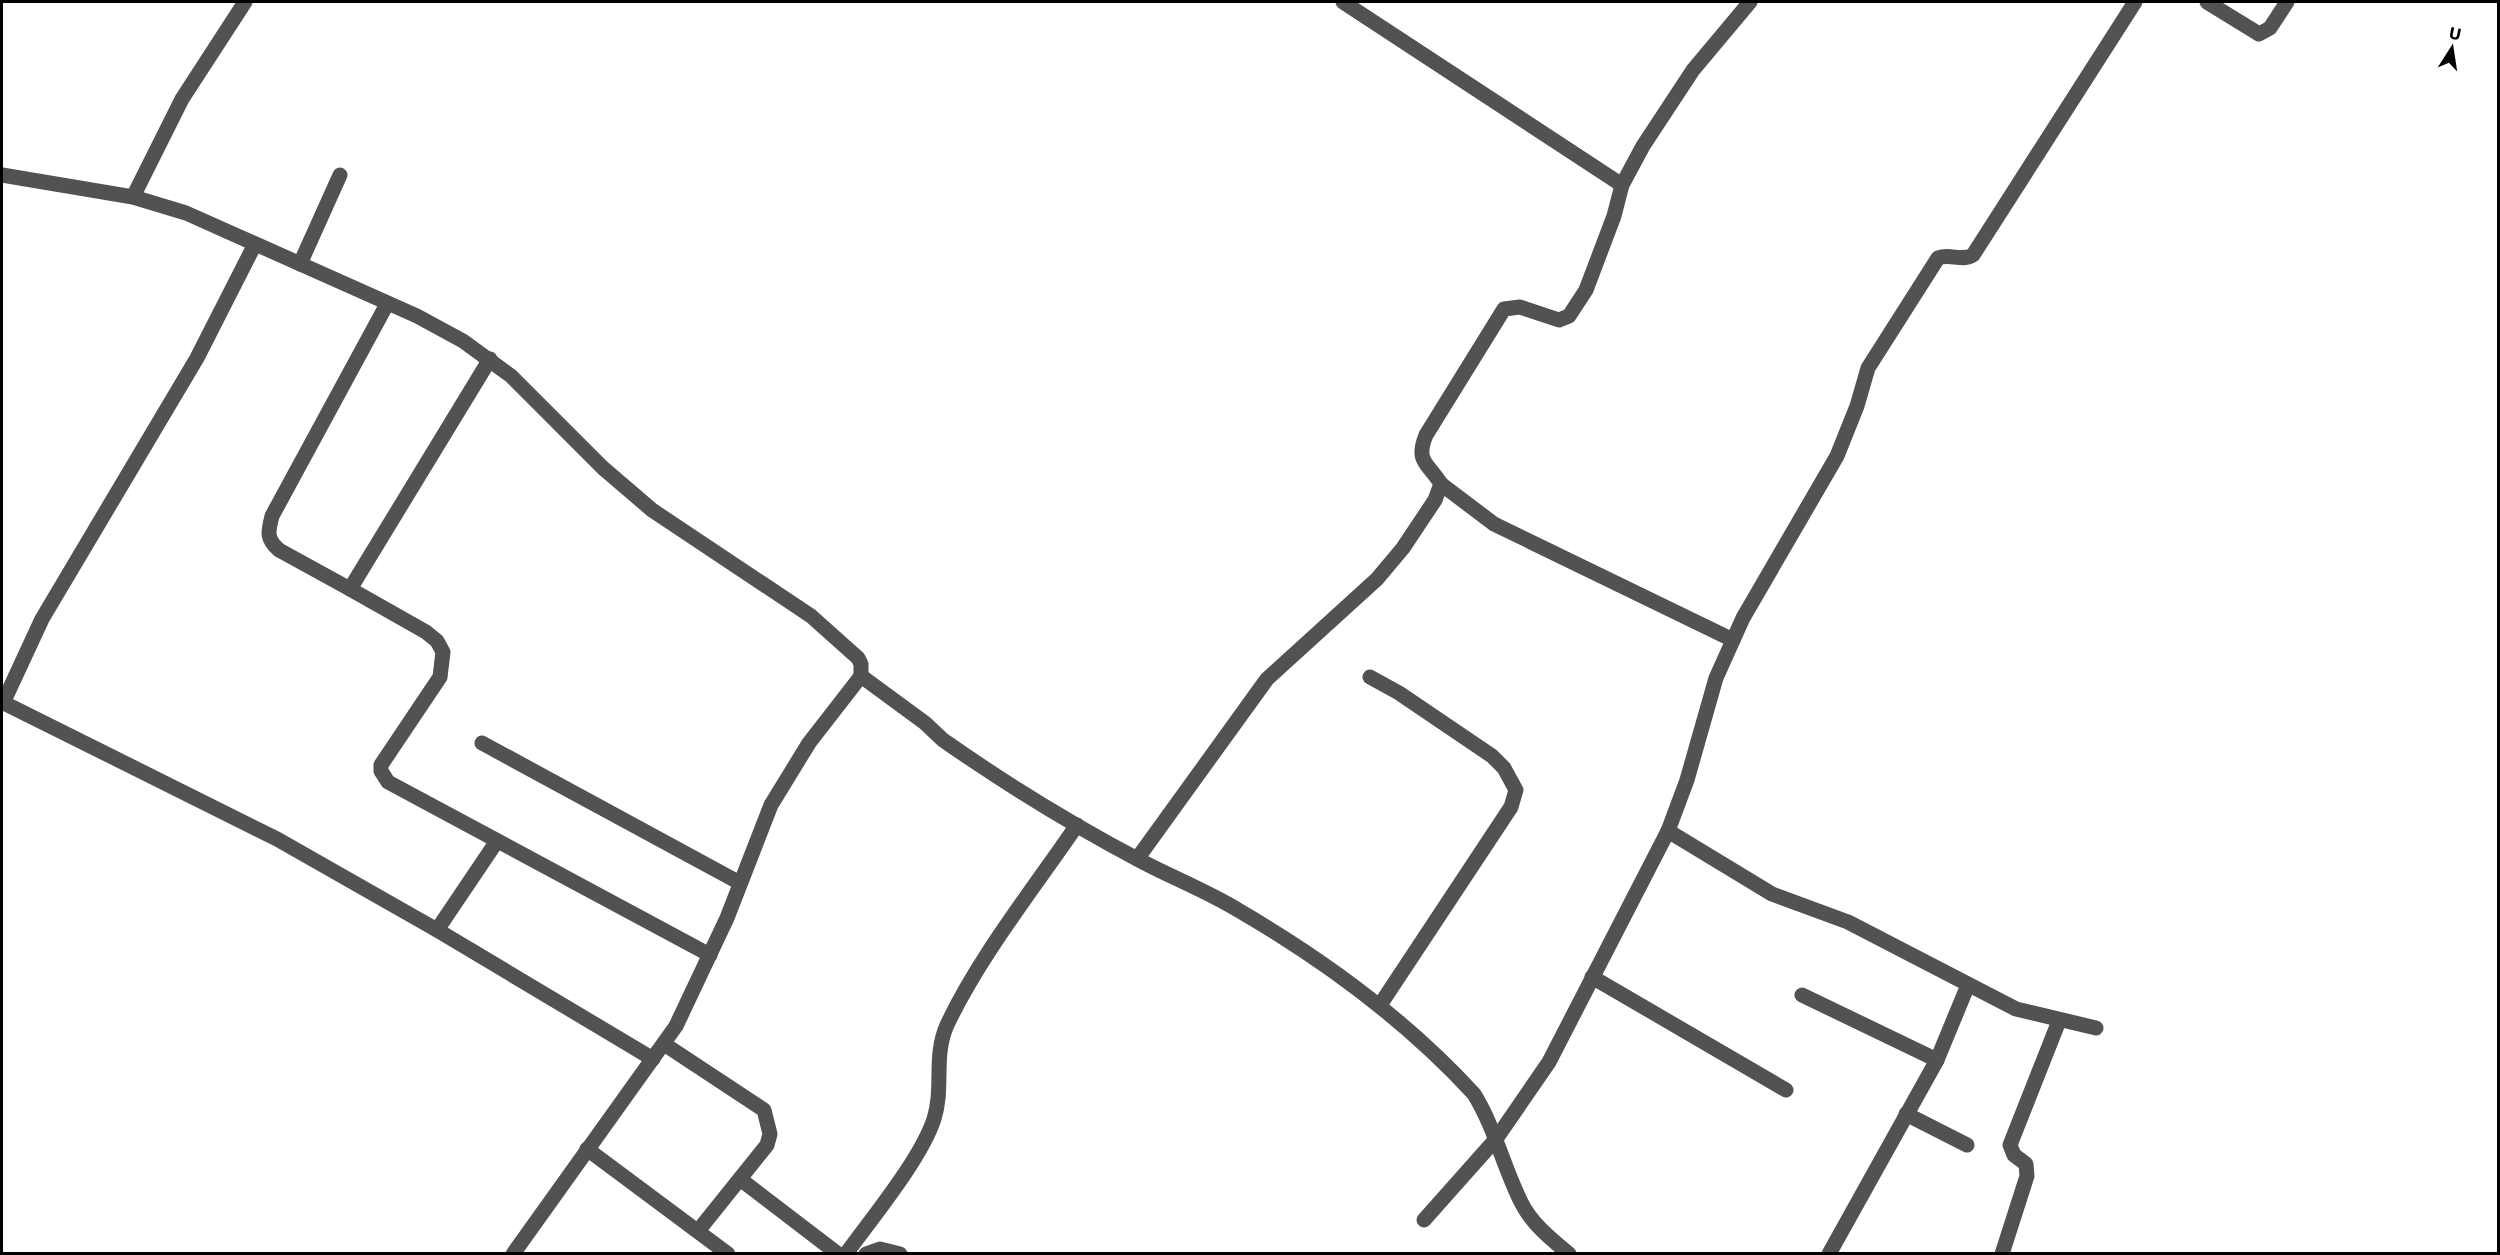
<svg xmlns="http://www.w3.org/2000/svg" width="2500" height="1255" font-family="Commissioner,sans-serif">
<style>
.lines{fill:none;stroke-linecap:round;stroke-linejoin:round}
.minor{stroke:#525252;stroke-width:15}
</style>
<rect width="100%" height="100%" fill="#fff"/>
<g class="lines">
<g class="minor">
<polyline points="1343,2 1622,185"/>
<polyline points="2207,2 2259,34 2270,28 2287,2"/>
<path d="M 2,175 L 133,197 L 186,213 L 417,316 L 463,341 L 511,376 L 603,468 L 652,510 L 811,616 L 858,658 L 861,664 L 861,676 L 925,723 L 943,740 C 1006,784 1073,825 1141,861 C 1173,878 1207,891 1238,910 C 1324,960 1407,1021 1474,1094 C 1495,1128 1503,1166 1521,1202 C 1531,1223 1551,1239 1569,1254"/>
<polyline points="133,197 182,99 245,2"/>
<polyline points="300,264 340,175"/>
<polyline points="490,359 350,589 426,632 437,641 443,652 440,677 381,765 381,771 388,782 710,955"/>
<polyline points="1441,484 1494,524 1733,640"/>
<path d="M 350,589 L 279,550 C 266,539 268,532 272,516 L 387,304"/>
<polyline points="1370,677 1399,693 1492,756 1504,768 1516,790 1511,807 1380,1005"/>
<polyline points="2,702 277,839 437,930 653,1059"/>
<polyline points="3,703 42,619 197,358 254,246"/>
<polyline points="482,743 740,883"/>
<polyline points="1668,831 1772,894 1848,922 2016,1009 2096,1028"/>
<path d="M 1137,859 L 1267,679 L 1377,579 L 1403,548 L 1435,500 L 1441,484 C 1428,463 1415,462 1426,435 L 1504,309 L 1520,307 L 1559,320 L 1569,316 L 1586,290 L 1614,216 L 1622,185 L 1643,146 L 1693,70 L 1750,2"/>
<polyline points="437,930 497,841"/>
<polyline points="1592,977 1786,1090"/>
<polyline points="1802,995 1937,1060"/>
<polyline points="664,1044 764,1110 770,1134 767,1145 698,1231"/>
<polyline points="1906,1114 1967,1145"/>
<polyline points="587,1149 728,1254"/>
<polyline points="740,1179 838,1254"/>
<path d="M 1424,1220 L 1496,1139 L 1549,1062 L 1668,831 L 1687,780 L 1716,678 L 1743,618 L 1837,456 L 1857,406 L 1868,368 L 1938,258 C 1950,253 1962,262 1973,255 L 2135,2"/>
<polyline points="513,1254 676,1026 727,918 771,805 809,743 861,676"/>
<path d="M 846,1254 C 872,1218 921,1159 934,1119 C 944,1088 933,1056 947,1025 C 979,957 1034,888 1077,825"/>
<polyline points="866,1254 880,1249 900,1254"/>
<polyline points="1829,1254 1937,1060 1968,985"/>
<polyline points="2002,1254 2027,1176 2026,1164 2014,1155 2010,1145 2059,1021"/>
</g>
</g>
<rect width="2500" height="1255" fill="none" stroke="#000000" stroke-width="6"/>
<g transform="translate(2452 48) rotate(12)" stroke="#ffffff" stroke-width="4.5" paint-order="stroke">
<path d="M0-4.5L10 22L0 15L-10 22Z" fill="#000000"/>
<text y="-9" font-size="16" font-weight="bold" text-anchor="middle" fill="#000000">U</text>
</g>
</svg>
